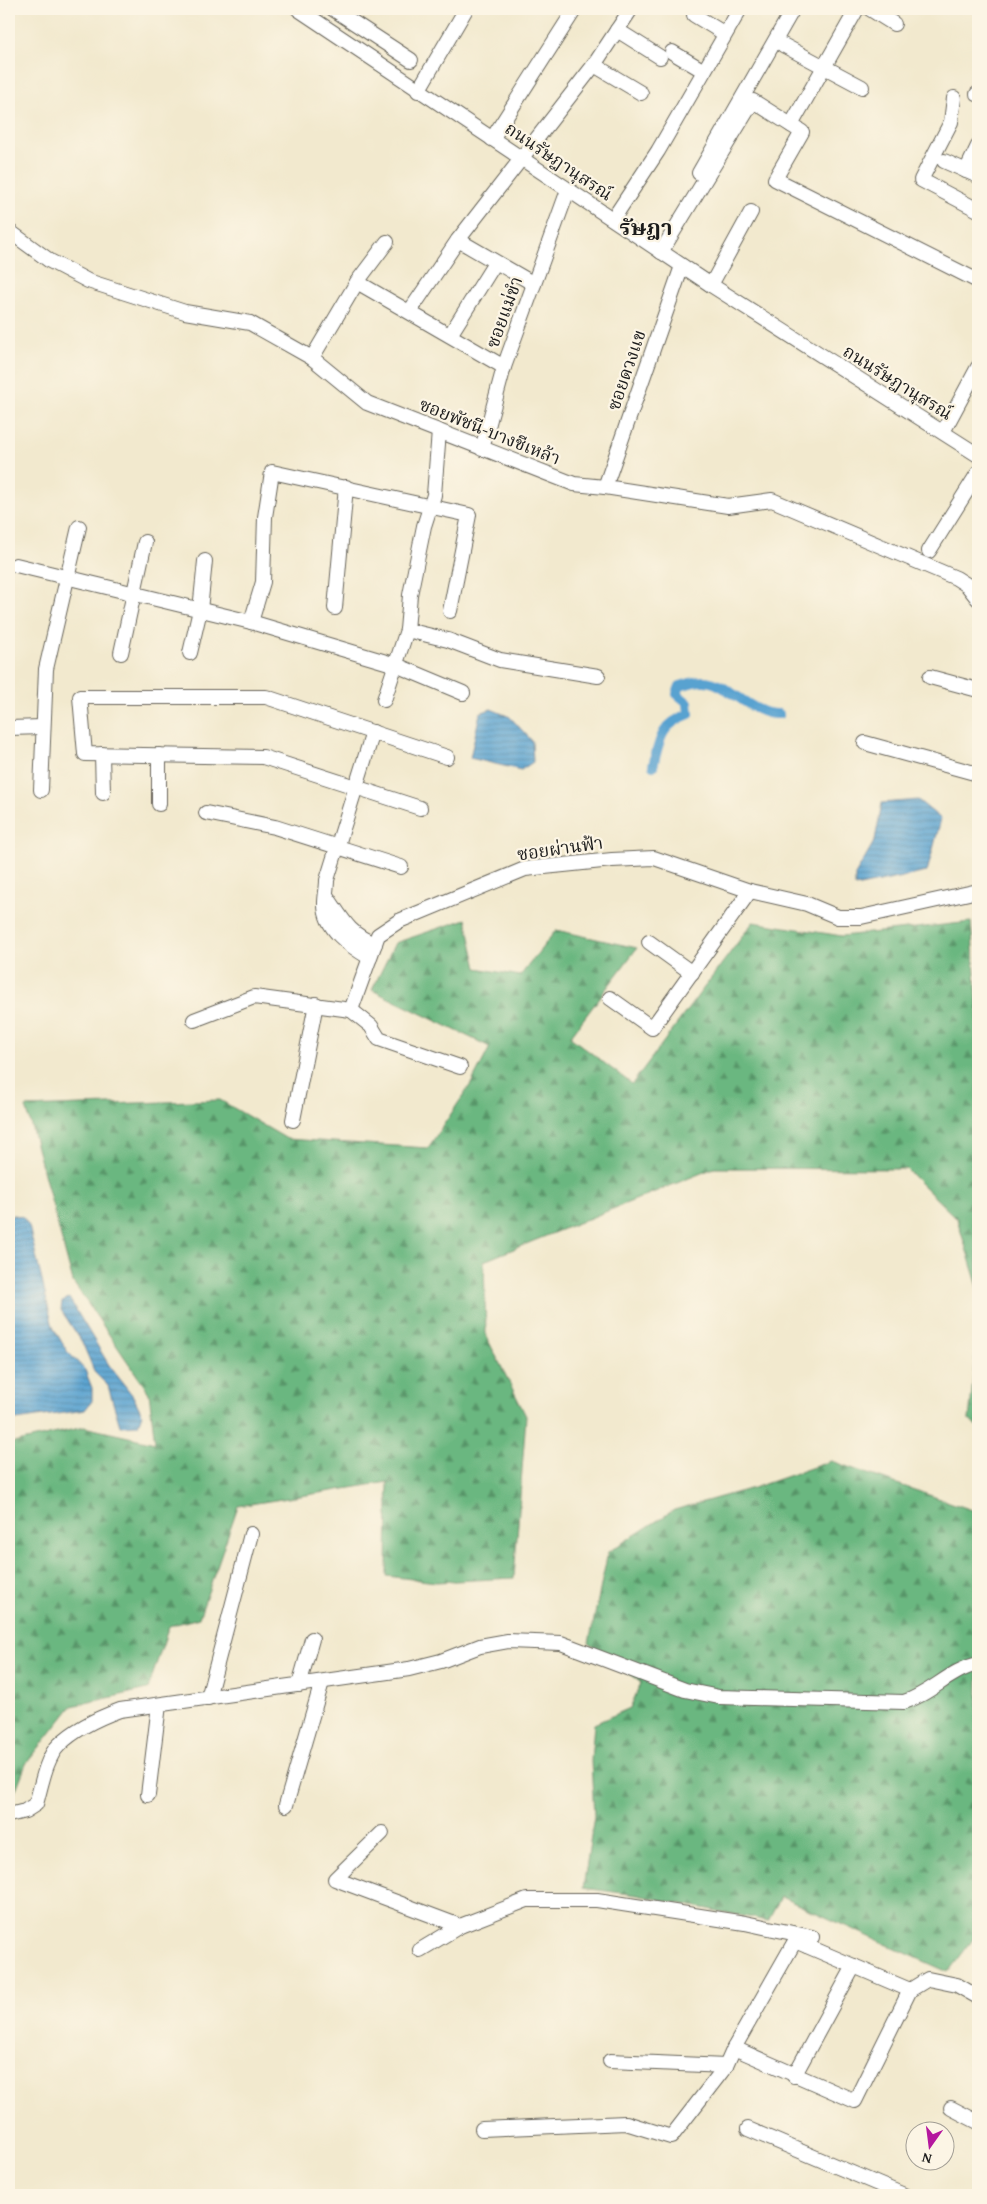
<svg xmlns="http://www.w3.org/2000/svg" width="987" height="2204" font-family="'Gentium Book Plus','Noto Serif Thai',serif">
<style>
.forest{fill:url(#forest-firs);stroke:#446a4e}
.water{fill:url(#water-rules);stroke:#3a5f76}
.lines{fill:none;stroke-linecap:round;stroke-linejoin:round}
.canal{stroke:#59a2d0;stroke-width:10}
.minor-casing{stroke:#67645a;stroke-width:16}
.minor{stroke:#fff;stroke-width:14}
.labels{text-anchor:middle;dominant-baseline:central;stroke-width:4.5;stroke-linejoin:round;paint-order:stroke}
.street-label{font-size:18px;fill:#1c1c1c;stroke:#fcf5e5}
.district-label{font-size:22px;font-weight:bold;fill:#1c1c1c;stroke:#fcf5e5}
</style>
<defs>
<pattern id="forest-firs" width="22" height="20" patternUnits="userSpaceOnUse" patternTransform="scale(1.25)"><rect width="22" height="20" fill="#6bb780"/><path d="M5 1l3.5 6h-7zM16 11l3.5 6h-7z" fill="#579468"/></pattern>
<pattern id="water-rules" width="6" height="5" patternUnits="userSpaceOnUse" patternTransform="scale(1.25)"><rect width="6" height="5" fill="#59a2d0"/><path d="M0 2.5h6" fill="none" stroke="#4983a8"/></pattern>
</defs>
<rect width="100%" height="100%" fill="#fcf5e5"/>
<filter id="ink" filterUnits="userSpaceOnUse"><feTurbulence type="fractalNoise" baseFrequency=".02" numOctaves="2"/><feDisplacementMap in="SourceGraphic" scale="10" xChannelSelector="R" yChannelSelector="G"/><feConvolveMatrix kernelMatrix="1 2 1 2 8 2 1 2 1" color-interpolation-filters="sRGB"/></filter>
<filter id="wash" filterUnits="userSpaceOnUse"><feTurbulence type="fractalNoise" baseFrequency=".0096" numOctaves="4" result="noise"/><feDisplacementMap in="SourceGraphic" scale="20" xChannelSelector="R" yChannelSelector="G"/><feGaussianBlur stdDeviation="1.12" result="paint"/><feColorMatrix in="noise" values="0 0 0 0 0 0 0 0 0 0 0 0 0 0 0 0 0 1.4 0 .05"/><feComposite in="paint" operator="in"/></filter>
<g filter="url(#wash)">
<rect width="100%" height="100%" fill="#f2e9ce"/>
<g class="forest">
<polygon points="466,919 477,968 520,976 556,930 637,948 570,1037 632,1084 753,922 842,936 971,922 978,1013 978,1142 972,1170 978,1174 978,1287 957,1219 906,1169 714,1168 484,1261 486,1336 526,1416 514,1578 436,1582 387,1576 388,1482 238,1506 199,1618 169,1626 148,1689 72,1706 26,1764 11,1802 9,1802 9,1444 84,1427 155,1443 149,1393 73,1282 26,1107 220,1100 287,1139 428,1148 471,1084 490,1047 372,990 395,943"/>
<polygon points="978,1330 978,1426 969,1420"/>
<polygon points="831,1461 978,1512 978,1933 948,1972 781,1897 768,1921 637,1895 583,1888 594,1816 591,1761 594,1724 630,1708 641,1683 589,1643 608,1552 674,1510 753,1488"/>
</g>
<g class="water">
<polygon points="491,709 510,717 532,741 533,762 521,770 470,758 480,713"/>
<polygon points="918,800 941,819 927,872 855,887 855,875 875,840 882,803"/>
<polygon points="14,1215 23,1217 29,1226 53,1327 67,1351 85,1370 92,1388 92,1401 85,1410 9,1421 9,1217"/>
<polygon points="69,1298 109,1365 133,1396 142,1414 138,1425 120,1426 108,1386 95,1373 82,1342 61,1310 62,1302"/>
</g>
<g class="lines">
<path class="canal" d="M 653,766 C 660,739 660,725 689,714 L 688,703 L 677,694 L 680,686 C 687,684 695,681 702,681 C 725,679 751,716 779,714"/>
</g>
</g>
<g filter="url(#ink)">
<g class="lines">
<g class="minor-casing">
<g id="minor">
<polyline points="298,9 711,285 978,455"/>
<polyline points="333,9 411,60"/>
<polyline points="870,9 894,24"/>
<polyline points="694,15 725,34"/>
<polyline points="617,30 660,57"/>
<polyline points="783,45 862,87"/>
<polyline points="672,52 704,71"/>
<polyline points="594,65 641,93"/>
<polyline points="418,91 466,9"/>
<polyline points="977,94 978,94"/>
<polyline points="954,98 951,122 921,180 978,210"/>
<polyline points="791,125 857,9"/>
<polyline points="492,139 575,9"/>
<polyline points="944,161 978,176"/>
<polyline points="966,171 978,146"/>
<polyline points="699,173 793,9"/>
<polyline points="613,219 658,151 740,9"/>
<polyline points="9,231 50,261 88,281 185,312 250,323 312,358 367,403 574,484 605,487 728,506 772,500 956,578 967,585 978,599"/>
<polyline points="458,240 534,284"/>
<polyline points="661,252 753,101 802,132 775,179 978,281"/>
<polyline points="357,282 504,367"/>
<polyline points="711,285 751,212"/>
<polyline points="410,311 458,240 594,65 631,9"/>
<polyline points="450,335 495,263"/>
<polyline points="312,358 357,282 387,242"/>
<polyline points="943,432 978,367"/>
<polyline points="482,449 504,367 568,190"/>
<polyline points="605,487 682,266"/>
<polyline points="929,551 978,473"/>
<polyline points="16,565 251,622 396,665 463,693"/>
<polyline points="335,608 346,487"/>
<polyline points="251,622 263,582 265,517 272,472 469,515 450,611"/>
<polyline points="407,630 448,640 500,660 598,676"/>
<polyline points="121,653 145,542"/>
<polyline points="190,653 200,610 205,561"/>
<polyline points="930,677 978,690"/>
<polyline points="384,700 407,630 410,595 424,526 434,495 439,431"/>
<polyline points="9,728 43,727"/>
<polyline points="865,743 978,774"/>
<polyline points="102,754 103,793"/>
<polyline points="41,790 46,669 79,527"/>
<polyline points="159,804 159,755"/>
<polyline points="420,808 263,757 85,754 80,697 266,697 447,757"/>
<polyline points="206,813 275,827 401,867"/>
<path d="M 326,895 C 342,918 348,934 375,944"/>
<polyline points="649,942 692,973"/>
<path d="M 370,958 C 350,946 324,929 325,903 C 325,896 327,888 327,880 L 373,732"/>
<polyline points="610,998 652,1028 750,891"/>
<polyline points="351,1010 378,935 399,921 525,869 612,860 654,858 750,891 807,904 838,917 861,917 978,891"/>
<polyline points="351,1010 371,1026 379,1039 460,1067"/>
<polyline points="194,1020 254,997 351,1010"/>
<polyline points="293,1120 316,1004"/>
<polyline points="299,1685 312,1639"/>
<polyline points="208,1698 251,1534"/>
<polyline points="148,1795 159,1705"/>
<polyline points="286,1805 322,1682"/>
<path d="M 9,1815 L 25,1811 L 36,1804 C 41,1787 46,1757 59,1745 C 76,1728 98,1718 120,1710 L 409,1669 L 441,1661 L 480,1646 L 508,1641 L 561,1643 L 685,1690 L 719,1697 L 904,1702 C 931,1694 950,1670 978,1664"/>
<polyline points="382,1833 335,1879 460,1926"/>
<polyline points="420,1950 460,1926 527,1900 597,1900 745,1923 812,1937 807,1946"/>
<polyline points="734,2048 855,2101 910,1990 928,1979 957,1985 978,1997"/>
<polyline points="610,2061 726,2066"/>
<polyline points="794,2076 854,1966"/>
<polyline points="951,2108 978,2122"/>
<polyline points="482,2129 626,2123 671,2137 726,2066 734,2048 795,1941 910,1990"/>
<polyline points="748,2129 904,2195"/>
</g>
</g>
<use href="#minor" class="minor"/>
</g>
</g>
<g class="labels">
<g class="street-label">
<text transform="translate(559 161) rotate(34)">ถนนรัษฎานุสรณ์</text>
<text transform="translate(504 312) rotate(-70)">ซอยแม่ขำ</text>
<text transform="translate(626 370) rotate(-71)">ซอยดวงแข</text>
<text transform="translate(898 382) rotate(32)">ถนนรัษฎานุสรณ์</text>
<text transform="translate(490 431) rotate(22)">ซอยพัชนี-บางชีเหล้า</text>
<text transform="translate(560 848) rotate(-8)">ซอยผ่านฟ้า</text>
</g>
<g class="district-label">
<text x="646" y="227">รัษฎา</text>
</g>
</g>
<rect width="987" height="2204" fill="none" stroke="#fcf5e5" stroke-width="30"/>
<g transform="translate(930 2146) rotate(194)"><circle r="24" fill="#fcf5e5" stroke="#a29e95"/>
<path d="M0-4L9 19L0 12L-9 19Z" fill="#b5179e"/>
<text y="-8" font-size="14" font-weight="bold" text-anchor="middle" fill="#1c1c1c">N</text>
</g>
</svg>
